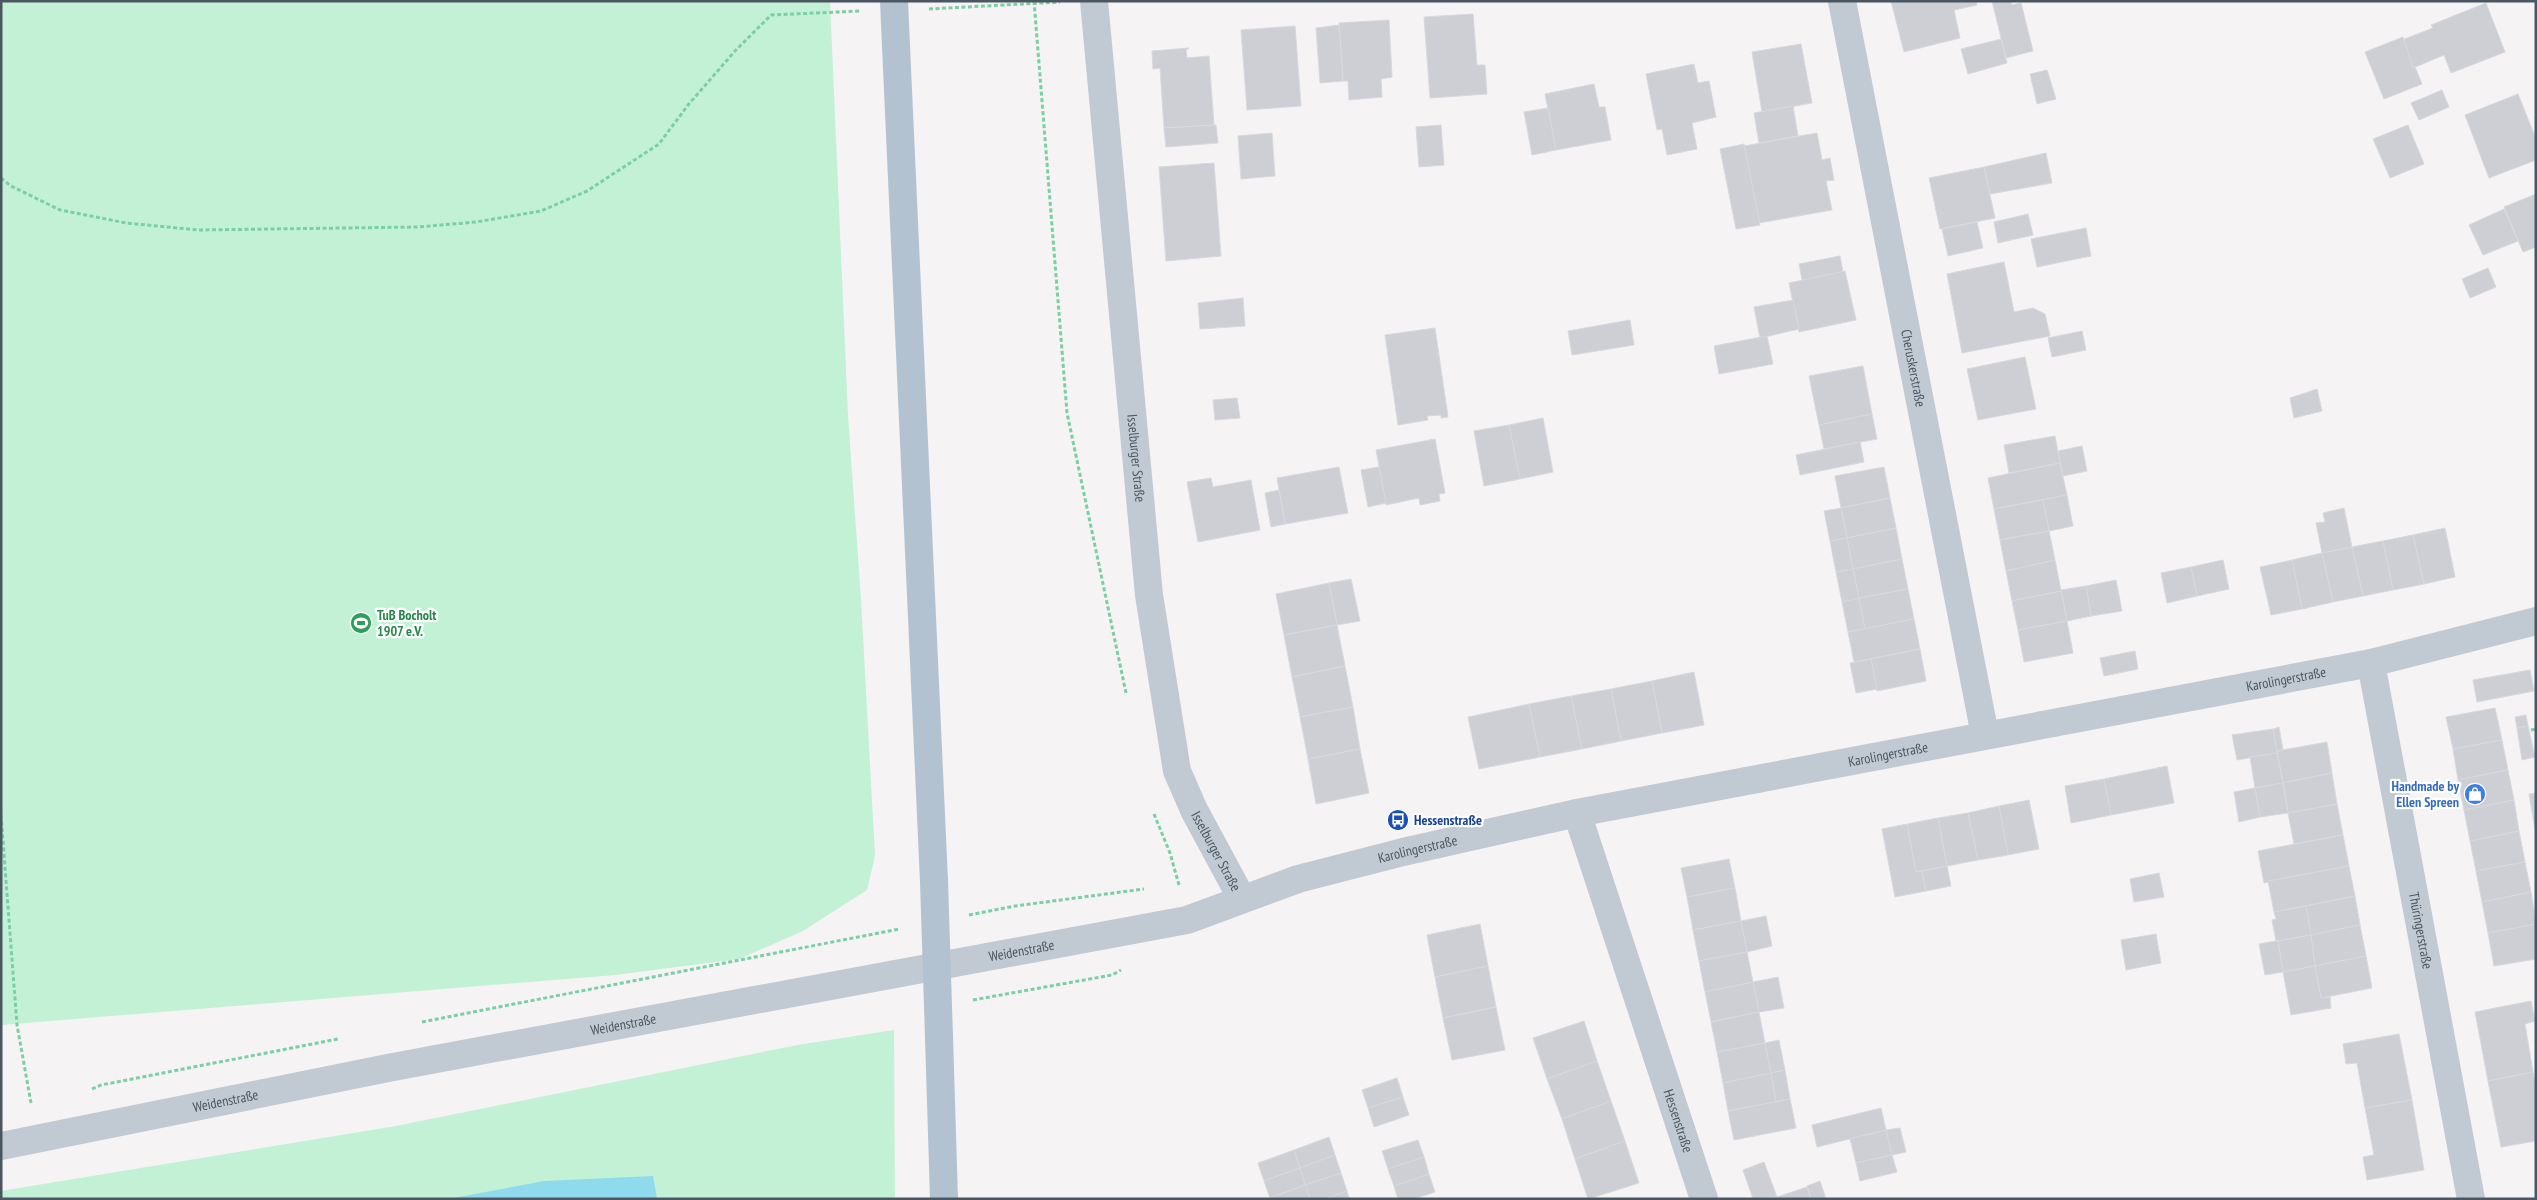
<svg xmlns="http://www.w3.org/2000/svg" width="2537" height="1200" font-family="'PT Sans Narrow',sans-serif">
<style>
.green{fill:#c3f1d5}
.water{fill:#90daee}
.building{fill:#cdcfd5;stroke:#d7d9de}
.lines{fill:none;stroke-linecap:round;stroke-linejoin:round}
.path{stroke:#7ad0a6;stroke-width:3;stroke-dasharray:4 2.5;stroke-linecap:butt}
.minor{stroke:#c1cad2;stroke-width:28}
.major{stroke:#b3c2d1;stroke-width:28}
.major-bridge{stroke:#b3c2d1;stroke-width:28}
.labels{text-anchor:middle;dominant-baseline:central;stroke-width:4.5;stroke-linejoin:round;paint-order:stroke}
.street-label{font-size:14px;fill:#4a5661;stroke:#fff}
.leisure-label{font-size:14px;font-weight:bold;fill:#27864d;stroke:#fff;text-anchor:start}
.shop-label{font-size:14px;font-weight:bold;fill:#366cbe;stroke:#fff;text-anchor:end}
.transit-label{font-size:14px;font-weight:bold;fill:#164399;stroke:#fff;text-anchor:start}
</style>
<rect width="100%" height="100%" fill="#f5f3f3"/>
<g class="green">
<polygon points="1,1 830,1 848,416 861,599 875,856 867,890 803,931 739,959 615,975 1,1025"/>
<polygon points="894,1030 895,1199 1,1199 1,1191 396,1126 797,1045"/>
</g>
<polygon class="water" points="653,1176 657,1199 448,1199 544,1181"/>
<g class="building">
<polygon points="1891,1 1976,1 1977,5 1954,10 1960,38 1904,52"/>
<polygon points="1992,1 2011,1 2012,5 2021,3 2033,51 2006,58"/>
<polygon points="2486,3 2505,52 2451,73 2444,55 2413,68 2402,40 2433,28 2431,25"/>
<polygon points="1473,14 1477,65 1485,65 1487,94 1430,98 1424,17"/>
<polygon points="1389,20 1392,77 1381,79 1382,97 1349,100 1348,81 1343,81 1339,23"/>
<polygon points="1339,25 1343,81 1320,83 1316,28"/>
<polygon points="1295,26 1301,106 1247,110 1241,30"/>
<polygon points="2403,37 2413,68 2415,67 2422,84 2384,99 2365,52"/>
<polygon points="2001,39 2007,63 1968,74 1961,49"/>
<polygon points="1801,44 1812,103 1762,112 1752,52"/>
<polygon points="1189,48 1186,50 1187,58 1209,56 1214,125 1164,128 1160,68 1153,69 1152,51"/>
<polygon points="1694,64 1698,83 1709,81 1716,117 1692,123 1697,149 1667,155 1662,129 1657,130 1646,74"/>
<polygon points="2047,70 2056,99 2037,104 2030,74"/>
<polygon points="1594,84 1599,107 1605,107 1611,140 1556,150 1545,94"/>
<polygon points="2442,90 2449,107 2419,120 2411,103"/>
<polygon points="2518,94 2536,139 2536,160 2489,178 2465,115"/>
<polygon points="1793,106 1798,136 1759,143 1754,113"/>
<polygon points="1548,108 1556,150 1532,155 1524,112"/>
<polygon points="1214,125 1216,125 1218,143 1166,147 1164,128"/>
<polygon points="1441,125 1444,165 1419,167 1416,127"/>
<polygon points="2408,125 2424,164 2390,178 2373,139"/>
<polygon points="1272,133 1275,176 1241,179 1238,136"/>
<polygon points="1817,133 1822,160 1830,158 1834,180 1826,181 1832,210 1759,223 1744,146"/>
<polygon points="1744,144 1760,225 1736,229 1720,149"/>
<polygon points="2046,153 2052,183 1990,194 1984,167"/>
<polygon points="1214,163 1221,256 1166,261 1159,167"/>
<polygon points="1984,167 1995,218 1940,229 1929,178"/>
<polygon points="2536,194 2536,247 2523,252 2504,207"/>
<polygon points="2504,209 2518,241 2483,255 2469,225"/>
<polygon points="2028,214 2033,235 1998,243 1994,222"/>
<polygon points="1977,222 1983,248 1948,256 1942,229"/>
<polygon points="2086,228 2091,256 2037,267 2031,239"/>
<polygon points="1840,256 1843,272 1802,280 1799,264"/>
<polygon points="2004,262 2014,312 2033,308 2045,314 2050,336 1962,353 1947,274"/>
<polygon points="2488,268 2496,287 2470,298 2462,279"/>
<polygon points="1845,271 1856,320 1799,332 1789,283"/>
<polygon points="1243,298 1245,326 1200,329 1198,303"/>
<polygon points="1793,300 1799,329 1760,338 1754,307"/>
<polygon points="1630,320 1634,345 1572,355 1568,331"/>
<polygon points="1435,328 1448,417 1441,418 1441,415 1427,416 1428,420 1398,425 1385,335"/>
<polygon points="2082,331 2086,350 2052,357 2048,338"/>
<polygon points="1767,336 1773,364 1719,374 1714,346"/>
<polygon points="2025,357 2036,409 1978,420 1967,369"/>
<polygon points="1863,366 1872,414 1819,425 1809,376"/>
<polygon points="2317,389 2322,411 2294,418 2290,398"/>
<polygon points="1237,398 1240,418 1215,420 1213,400"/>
<polygon points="1872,414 1877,439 1824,449 1819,425"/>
<polygon points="1543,418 1553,472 1520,479 1509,425"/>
<polygon points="1509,425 1520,479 1484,486 1474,431"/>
<polygon points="2055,436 2060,463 2009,473 2004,445"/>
<polygon points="1435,439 1445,493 1439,494 1440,501 1420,505 1419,498 1386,505 1376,450"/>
<polygon points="1860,442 1864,462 1800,475 1796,455"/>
<polygon points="2082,446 2087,471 2063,476 2058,451"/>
<polygon points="2060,463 2067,495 1994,509 1988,478"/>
<polygon points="1339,467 1348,513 1285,524 1277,478"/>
<polygon points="1379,467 1386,503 1368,507 1361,470"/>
<polygon points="1884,467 1890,498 1841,508 1835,476"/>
<polygon points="1211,478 1213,487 1251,480 1260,530 1198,542 1187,482"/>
<polygon points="1279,490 1285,524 1271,527 1265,493"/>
<polygon points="2067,495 2073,526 2049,531 2043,500"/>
<polygon points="1890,498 1896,528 1847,538 1841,508"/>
<polygon points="2043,500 2049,531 2000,540 1994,509"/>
<polygon points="1841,508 1847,538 1830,541 1824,511"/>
<polygon points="2344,508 2352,547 2322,553 2316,523 2325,522 2323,513"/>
<polygon points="1896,528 1902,559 1853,569 1847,538"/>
<polygon points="2445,528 2455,577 2424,584 2413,535"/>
<polygon points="2049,531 2055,560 2006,571 2000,540"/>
<polygon points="2413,535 2424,584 2393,590 2383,541"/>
<polygon points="1847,538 1853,569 1836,572 1830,541"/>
<polygon points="2383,541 2393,590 2363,596 2352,547"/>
<polygon points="2352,547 2363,596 2333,602 2322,553"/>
<polygon points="2322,553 2333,602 2302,609 2292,560"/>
<polygon points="1902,559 1908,589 1859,598 1853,569"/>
<polygon points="2055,560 2061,591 2012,601 2006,571"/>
<polygon points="2223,560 2229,589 2197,596 2191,567"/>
<polygon points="2292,560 2302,609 2271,615 2260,567"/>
<polygon points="2191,567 2197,596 2167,603 2161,573"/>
<polygon points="1853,569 1859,598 1842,602 1836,572"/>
<polygon points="1351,579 1360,621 1337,625 1329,583"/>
<polygon points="2116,580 2122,611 2091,616 2086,586"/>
<polygon points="1329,583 1337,625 1284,635 1276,594"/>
<polygon points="2086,586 2091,616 2067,621 2061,590"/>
<polygon points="1908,589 1914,619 1865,629 1859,598"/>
<polygon points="2061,591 2067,621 2018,630 2012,601"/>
<polygon points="1859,598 1865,629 1848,632 1842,602"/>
<polygon points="1914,619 1920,649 1854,662 1848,632"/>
<polygon points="2067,621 2073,653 2024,662 2018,630"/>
<polygon points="1337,625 1345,666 1292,677 1284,635"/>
<polygon points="1920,649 1926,681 1877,691 1871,659"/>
<polygon points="2135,651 2138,669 2104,676 2100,658"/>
<polygon points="1871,659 1877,689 1856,693 1850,663"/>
<polygon points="1345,666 1353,707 1300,717 1292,677"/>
<polygon points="2530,670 2534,691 2477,702 2473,680"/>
<polygon points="1694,672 1704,725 1662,733 1652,681"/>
<polygon points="1652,681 1662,733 1621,741 1611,689"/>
<polygon points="1611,689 1621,741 1582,749 1571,696"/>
<polygon points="1571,696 1582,749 1540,757 1529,704"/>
<polygon points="1529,704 1540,757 1479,769 1468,717"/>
<polygon points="1353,707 1360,749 1308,759 1300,717"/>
<polygon points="2495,708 2502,740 2453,749 2446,717"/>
<polygon points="2526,715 2528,726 2517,728 2515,717"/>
<polygon points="2528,726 2535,757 2522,760 2517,728"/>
<polygon points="2279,727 2283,750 2277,751 2273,729"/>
<polygon points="2273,729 2277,753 2237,760 2232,735"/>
<polygon points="2502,740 2508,770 2458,780 2453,749"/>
<polygon points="2327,742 2332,773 2283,783 2277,751"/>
<polygon points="1360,749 1369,793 1316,804 1308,759"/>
<polygon points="2277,753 2283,783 2255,788 2250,757"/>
<polygon points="2167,766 2174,803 2111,815 2104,779"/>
<polygon points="2508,770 2514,800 2464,810 2458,780"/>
<polygon points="2332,773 2337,804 2288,813 2283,783"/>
<polygon points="2104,779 2111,815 2071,823 2065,786"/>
<polygon points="2283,783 2288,813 2260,817 2255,788"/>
<polygon points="2255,788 2260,817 2239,822 2234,792"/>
<polygon points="2536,793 2536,829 2535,829 2529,794"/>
<polygon points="2029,800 2039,849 2008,855 1999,806"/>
<polygon points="2514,800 2519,831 2470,841 2464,810"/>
<polygon points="2337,804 2343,835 2294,844 2288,813"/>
<polygon points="1999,806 2008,855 1978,860 1968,813"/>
<polygon points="1968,813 1978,860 1947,866 1938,818"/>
<polygon points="1938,818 1947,866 1916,872 1907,824"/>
<polygon points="1907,824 1916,872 1922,871 1926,891 1895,897 1882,829"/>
<polygon points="2519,831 2525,862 2476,871 2470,841"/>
<polygon points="2343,835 2349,866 2264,883 2258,851"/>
<polygon points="1729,859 1735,888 1687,897 1681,868"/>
<polygon points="2525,862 2531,892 2482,902 2476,871"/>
<polygon points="1947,866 1951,886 1926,891 1922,871"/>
<polygon points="2349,866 2355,896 2274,912 2268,881"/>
<polygon points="2159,873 2164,897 2134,902 2130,879"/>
<polygon points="1735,888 1741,921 1693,930 1687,897"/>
<polygon points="2531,892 2536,924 2488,933 2482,902"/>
<polygon points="2355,896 2360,925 2311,935 2306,906"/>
<polygon points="2306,906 2311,935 2276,941 2272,920 2276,919 2274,912"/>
<polygon points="1766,916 1772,946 1747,952 1741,921"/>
<polygon points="1741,921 1747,952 1699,961 1693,930"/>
<polygon points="1480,924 1488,966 1435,977 1427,935"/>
<polygon points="2536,924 2536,959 2494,966 2488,933"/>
<polygon points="2360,925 2366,956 2315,966 2311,935"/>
<polygon points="2156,934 2161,963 2126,970 2121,940"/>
<polygon points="2311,935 2315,966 2283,972 2278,941"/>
<polygon points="2276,941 2278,941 2283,972 2265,975 2259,944"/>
<polygon points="1747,952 1753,982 1705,992 1699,961"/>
<polygon points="2366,956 2372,988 2321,998 2315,966"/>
<polygon points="1488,966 1496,1007 1443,1018 1435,977"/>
<polygon points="2315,966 2321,998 2330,997 2331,1008 2291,1015 2283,972"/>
<polygon points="1778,977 1784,1008 1759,1012 1753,982"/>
<polygon points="1753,982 1759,1012 1711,1022 1705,992"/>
<polygon points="2531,1001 2535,1021 2525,1024 2533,1072 2488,1081 2475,1012"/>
<polygon points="1496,1007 1505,1050 1452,1060 1443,1018"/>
<polygon points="1759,1012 1765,1043 1717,1052 1711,1022"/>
<polygon points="1584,1021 1597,1061 1547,1079 1533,1038"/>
<polygon points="2399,1034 2412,1100 2365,1108 2357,1063 2346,1064 2343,1044"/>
<polygon points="1779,1040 1785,1070 1771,1073 1765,1043"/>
<polygon points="1765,1043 1771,1073 1723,1083 1717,1052"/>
<polygon points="1597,1061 1611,1101 1562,1119 1547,1079"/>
<polygon points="1785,1070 1790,1099 1776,1102 1771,1073"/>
<polygon points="2533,1072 2536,1089 2536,1141 2501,1147 2488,1081"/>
<polygon points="1771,1073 1776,1102 1728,1111 1723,1083"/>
<polygon points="1397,1078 1403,1097 1368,1108 1362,1090"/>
<polygon points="1403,1097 1409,1115 1374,1127 1368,1108"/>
<polygon points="1790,1099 1796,1128 1734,1140 1728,1111"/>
<polygon points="2412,1100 2424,1170 2367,1180 2363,1157 2374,1155 2365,1108"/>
<polygon points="1611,1101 1625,1141 1575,1159 1562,1119"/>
<polygon points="1881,1108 1886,1130 1817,1147 1812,1125"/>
<polygon points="1900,1128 1906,1152 1892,1155 1886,1130"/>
<polygon points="1886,1130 1892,1155 1856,1163 1850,1139"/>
<polygon points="1329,1137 1335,1155 1300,1168 1294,1150"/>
<polygon points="1418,1140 1424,1157 1388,1169 1382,1151"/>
<polygon points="1625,1141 1639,1183 1588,1199 1575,1159"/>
<polygon points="1294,1150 1300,1168 1264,1181 1258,1163"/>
<polygon points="1335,1155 1341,1173 1305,1185 1300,1168"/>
<polygon points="1892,1155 1897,1172 1860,1181 1856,1163"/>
<polygon points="1424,1157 1429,1174 1394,1186 1388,1169"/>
<polygon points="1764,1162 1777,1197 1753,1199 1743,1170"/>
<polygon points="1300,1168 1305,1185 1270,1198 1264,1181"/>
<polygon points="1341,1173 1347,1191 1325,1199 1310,1199 1305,1185"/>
<polygon points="1429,1174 1435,1192 1413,1199 1398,1199 1394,1186"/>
<polygon points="1820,1181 1826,1199 1811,1199 1807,1186"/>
<polygon points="1305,1185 1310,1199 1270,1199 1270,1198"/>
<polygon points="1807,1187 1811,1199 1772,1199 1777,1197"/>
<polygon points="1347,1191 1349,1199 1325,1199"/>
</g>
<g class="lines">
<g class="path">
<polyline points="1034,1 1067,413 1126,693"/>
<polyline points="929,9 1060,2"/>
<polyline points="1,178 11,186 60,210 126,223 198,230 418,227 476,222 541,211 587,191 659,144 688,105 735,51 771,15 860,11"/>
<polyline points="2531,730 2536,729"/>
<polyline points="1154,814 1170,853 1179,885"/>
<polyline points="1,815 17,1025 31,1103"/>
<polyline points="969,915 1015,906 1144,889"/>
<polyline points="973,1000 1112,975 1121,970"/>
<polyline points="422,1022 899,929"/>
<polyline points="92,1089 101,1085 338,1039"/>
<polyline points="1,1198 2,1199"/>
</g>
<g class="minor">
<path id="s1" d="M 1094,1 L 1149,595 L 1177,771 L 1194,810 L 1242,899"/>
<path id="s2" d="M 1842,1 L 1985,735"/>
<path id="s3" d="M 2371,663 L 2471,1199"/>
<path id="s4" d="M 1577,813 L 1704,1199"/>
<path id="s5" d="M 1,1146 L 393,1067 L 1187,920 L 1298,879 L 1403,852 L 1577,813 L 2371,663 L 2536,621"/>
</g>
<g class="major">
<polyline points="896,46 934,881"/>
<polyline points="939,1037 944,1199"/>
</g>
<g class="major-bridge">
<polyline points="894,1 896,46"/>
<polyline points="934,881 939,1037"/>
</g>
</g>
<defs>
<g id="stadium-disc" transform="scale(1.125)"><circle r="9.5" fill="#2e9e5b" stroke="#fff"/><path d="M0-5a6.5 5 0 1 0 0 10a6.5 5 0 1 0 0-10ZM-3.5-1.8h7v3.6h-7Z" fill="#fff"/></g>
<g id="shop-disc" transform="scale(1.125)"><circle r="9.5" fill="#3f7fe0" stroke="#fff"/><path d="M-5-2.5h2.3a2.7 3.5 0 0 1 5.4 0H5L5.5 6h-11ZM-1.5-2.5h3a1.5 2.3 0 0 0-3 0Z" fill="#fff"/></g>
<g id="bus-disc" transform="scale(1.125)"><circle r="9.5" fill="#1a4fb4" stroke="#fff"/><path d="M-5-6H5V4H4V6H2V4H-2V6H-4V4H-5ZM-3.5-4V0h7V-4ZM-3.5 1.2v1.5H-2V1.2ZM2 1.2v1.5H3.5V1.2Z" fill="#fff"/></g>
</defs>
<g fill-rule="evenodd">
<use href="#stadium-disc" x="361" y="623"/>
<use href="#shop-disc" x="2475" y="794"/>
<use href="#bus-disc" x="1398" y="820"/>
</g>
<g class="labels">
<g class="street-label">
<text stroke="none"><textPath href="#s2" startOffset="374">Cheruskerstraße</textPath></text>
<text stroke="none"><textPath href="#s1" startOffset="459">Isselburger Straße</textPath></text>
<text stroke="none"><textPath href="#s5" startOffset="2334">Karolingerstraße</textPath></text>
<text stroke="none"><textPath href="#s5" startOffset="1929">Karolingerstraße</textPath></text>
<text stroke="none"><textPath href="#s5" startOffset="1449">Karolingerstraße</textPath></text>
<text stroke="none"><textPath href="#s1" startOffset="864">Isselburger Straße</textPath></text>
<text stroke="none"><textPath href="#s3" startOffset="272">Thüringerstraße</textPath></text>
<text stroke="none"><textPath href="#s5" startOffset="1039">Weidenstraße</textPath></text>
<text stroke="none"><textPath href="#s5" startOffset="634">Weidenstraße</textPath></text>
<text stroke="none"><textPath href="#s5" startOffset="229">Weidenstraße</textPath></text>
<text stroke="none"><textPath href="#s4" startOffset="324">Hessenstraße</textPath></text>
</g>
<g class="leisure-label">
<text x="377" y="615">TuB Bocholt<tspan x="377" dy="16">1907 e.V.</tspan></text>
</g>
<g class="shop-label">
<text x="2459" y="786">Handmade by<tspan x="2459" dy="16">Ellen Spreen</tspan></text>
</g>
<g class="transit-label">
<text x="1414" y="820">Hessenstraße</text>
</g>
</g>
<rect width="2537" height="1200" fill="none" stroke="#4a5661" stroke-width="5"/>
</svg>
